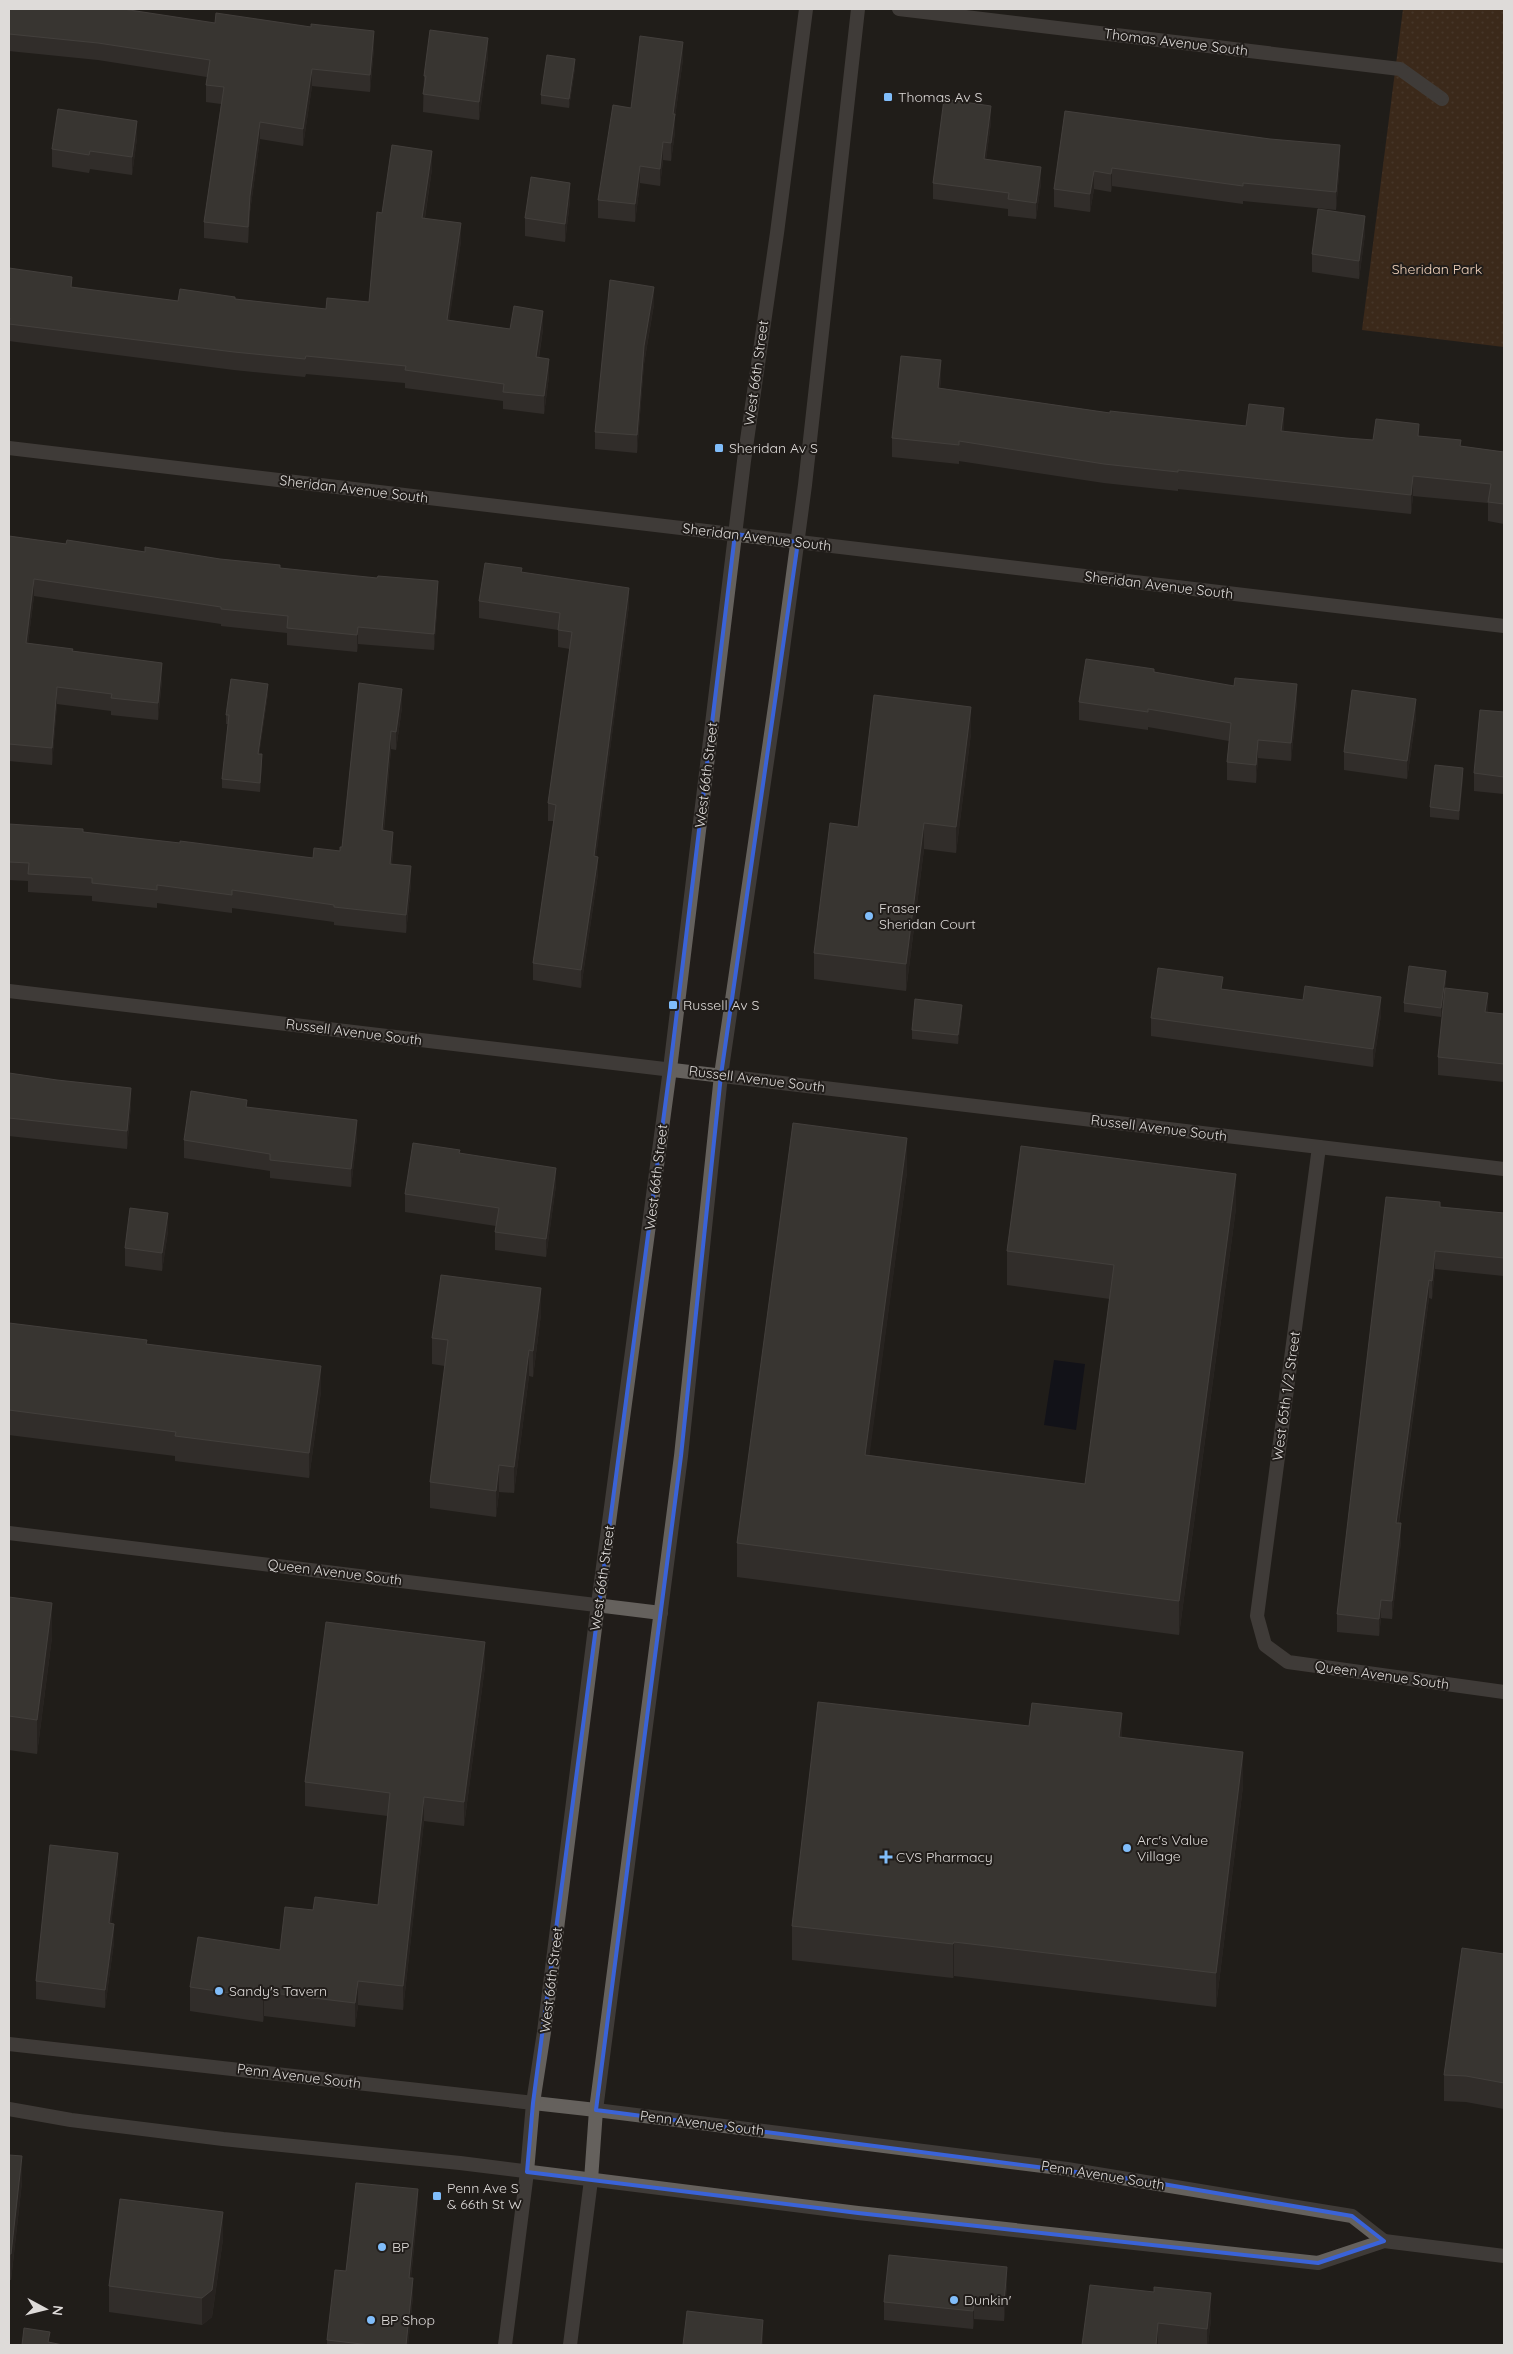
<svg xmlns="http://www.w3.org/2000/svg" width="1513" height="2354" font-family="Quicksand,sans-serif">
<style>
.park{fill:url(#park-dots)}
.water{fill:#000518}
.lines{fill:none;stroke-linecap:round;stroke-linejoin:round}
.minor{stroke:#65615d;stroke-width:14}
.secondary{stroke:#65615d;stroke-width:14}
.wall{fill:#45423f}
.shaded-wall{fill:#302c29}
.building{fill:#56524f;stroke:#6b6865}
.marked{fill:none;stroke:#3a63d8;stroke-width:4;stroke-linejoin:round}
.poi-dot{fill:#80bdfa;stroke:#211d1a;stroke-width:2}
.labels{text-anchor:middle;dominant-baseline:central;stroke-width:4;stroke-linejoin:round;paint-order:stroke}
.street-label{font-size:14px;fill:#dedbd9;stroke:#211d1a}
.poi-label{font-size:14px;fill:#dedbd9;stroke:#211d1a;text-anchor:start}
.park-label{font-size:14px;fill:#f4d5be;stroke:#211d1a}
</style>
<defs>
<pattern id="park-dots" width="8" height="8" patternUnits="userSpaceOnUse" patternTransform="scale(1.25)"><rect width="8" height="8" fill="#5b381c"/><path d="M2 2h.1M6 6h.1" fill="none" stroke="#72543c" stroke-width="1.8" stroke-linecap="round"/></pattern>
</defs>
<rect width="100%" height="100%" fill="#211d1a"/>
<polygon class="park" points="1403,9 1504,9 1504,347 1362,330"/>
<polygon class="water" points="1054,1360 1085,1364 1076,1430 1044,1425"/>
<g class="lines">
<g class="minor">
<polyline points="899,9 1400,69 1442,99"/>
<polyline points="9,448 1504,626"/>
<polyline points="9,991 1504,1169"/>
<polyline points="1319,1147 1257,1616 1265,1645 1288,1662 1504,1692"/>
<polyline points="9,1533 661,1613"/>
</g>
<g class="secondary">
<polyline points="9,2044 596,2110 1067,2169 1352,2216 1384,2241"/>
<polyline points="9,2109 71,2120 223,2139 460,2163 858,2213 1318,2263 1384,2241 1504,2256"/>
<polyline points="505,2345 527,2172 533,2103 544,2032 598,1604 670,1069 744,461 777,233 806,9"/>
<polyline points="570,2345 591,2180 596,2110 681,1456 721,1075 777,693 805,485 858,9"/>
</g>
</g>
<g class="wall">
<polygon points="9,9 374,48 370,92 312,86 303,146 260,139 250,212 248,243 204,238 204,222 221,104 206,102 206,85 207,77 98,60 9,51"/>
<polygon points="488,56 479,120 423,112 424,76"/>
<polygon points="683,59 675,117 675,132 671,161 663,160 660,186 640,183 635,222 598,218 598,200 631,108"/>
<polygon points="575,68 569,108 541,104 541,95"/>
<polygon points="1065,111 1340,162 1336,210 1243,201 1243,204 1112,186 1111,192 1094,189 1090,212 1054,207 1054,189"/>
<polygon points="991,122 986,159 1041,183 1036,219 1008,216 1008,209 933,199 933,183"/>
<polygon points="137,138 132,175 90,169 89,173 52,167 52,149"/>
<polygon points="432,169 425,218 461,241 449,320 510,329 543,329 539,358 549,376 544,414 503,409 503,401 405,388 405,383 306,374 305,377 234,370 9,341 9,268 72,288 178,301 235,299 326,309 369,302 382,213"/>
<polygon points="570,201 565,242 525,236 525,218"/>
<polygon points="1365,234 1359,279 1312,272 1312,254"/>
<polygon points="654,304 644,364 637,453 595,449 595,432"/>
<polygon points="941,379 940,388 1110,413 1246,426 1284,427 1283,432 1346,438 1373,440 1419,436 1461,446 1504,452 1504,524 1488,521 1488,503 1413,496 1411,514 1178,489 1178,491 1104,483 959,461 959,464 892,457 892,438"/>
<polygon points="9,536 66,544 145,552 280,568 438,598 434,650 358,644 357,652 287,645 287,633 221,626 221,624 34,596 28,643 73,651 162,680 158,720 111,715 111,711 57,704 52,765 9,761"/>
<polygon points="522,573 629,605 596,856 598,874 581,988 533,980 533,963 554,821 548,821 548,803 570,649 558,647 558,630 479,618 479,601"/>
<polygon points="1154,672 1297,702 1291,761 1258,758 1256,783 1227,780 1227,762 1229,741 1148,727 1148,730 1079,720 1079,702"/>
<polygon points="359,683 402,707 396,750 391,749 384,831 393,850 392,864 411,884 406,933 334,925 334,922 232,908 232,913 157,903 157,908 92,901 92,896 28,892 28,881 9,880 9,824 313,858 340,851 342,847"/>
<polygon points="268,693 259,754 262,764 260,792 222,788 222,779 228,724 226,724 226,715"/>
<polygon points="1504,712 1504,794 1474,791 1474,773"/>
<polygon points="1416,717 1407,779 1344,770 1344,752"/>
<polygon points="971,733 956,853 924,849 906,991 814,979 814,953 858,827"/>
<polygon points="1463,777 1459,820 1430,817 1430,807"/>
<polygon points="1446,980 1441,1017 1404,1012 1404,1003"/>
<polygon points="1223,989 1381,1015 1373,1067 1151,1036 1151,1018"/>
<polygon points="1488,1012 1504,1014 1504,1082 1438,1075 1438,1057"/>
<polygon points="962,1014 958,1044 912,1039 912,1030"/>
<polygon points="9,1073 131,1105 127,1149 9,1136"/>
<polygon points="247,1107 357,1137 351,1187 270,1178 270,1171 184,1158 184,1140"/>
<polygon points="460,1153 556,1185 546,1257 495,1250 495,1232 496,1226 405,1212 405,1194"/>
<polygon points="907,1172 869,1455 1085,1484 1110,1299 1007,1285 1007,1251 1236,1208 1179,1635 737,1577 737,1543"/>
<polygon points="1440,1207 1504,1213 1504,1276 1435,1269 1432,1299 1429,1298 1399,1523 1401,1541 1392,1619 1381,1618 1379,1636 1337,1632 1337,1614"/>
<polygon points="168,1231 162,1271 125,1266 125,1248"/>
<polygon points="541,1314 533,1377 529,1376 514,1493 499,1492 496,1517 430,1508 430,1482 445,1366 432,1364 432,1338"/>
<polygon points="9,1323 147,1344 321,1391 309,1478 175,1461 175,1456 9,1435"/>
<polygon points="9,1597 52,1637 37,1754 9,1750"/>
<polygon points="485,1666 464,1826 424,1821 403,2010 358,2005 355,2027 264,2016 263,2022 190,2011 190,1987 280,1950 313,1910 378,1905 388,1816 305,1806 305,1782"/>
<polygon points="1029,1726 1122,1738 1243,1786 1216,2007 954,1976 953,1978 792,1960 792,1926"/>
<polygon points="118,1871 111,1923 114,1942 105,2008 36,1999 36,1981"/>
<polygon points="1504,1954 1504,2109 1466,2102 1444,2101 1444,2075"/>
<polygon points="9,2155 22,2182 11,2280 9,2280"/>
<polygon points="418,2207 411,2278 413,2296 408,2345 327,2345 327,2340 346,2271"/>
<polygon points="223,2239 212,2317 202,2325 109,2312 109,2286"/>
<polygon points="1007,2285 1004,2321 974,2319 973,2329 884,2320 884,2302"/>
<polygon points="1090,2285 1211,2319 1208,2345 1082,2345"/>
</g>
<g class="shaded-wall">
<polygon points="374,31 374,48 370,92 370,75"/>
<polygon points="488,38 488,56 479,120 479,102"/>
<polygon points="683,42 683,59 675,117 675,132 671,161 671,143 673,114"/>
<polygon points="575,59 575,68 569,108 569,99"/>
<polygon points="312,69 312,86 303,146 303,129"/>
<polygon points="991,106 991,122 984,175 984,159"/>
<polygon points="137,121 137,138 132,175 132,157"/>
<polygon points="260,122 260,139 250,212 248,243 250,196"/>
<polygon points="663,142 663,160 660,186 660,169"/>
<polygon points="1340,145 1340,162 1336,210 1336,192"/>
<polygon points="432,151 432,169 422,235 422,218"/>
<polygon points="640,166 640,183 635,222 635,204"/>
<polygon points="1041,167 1041,183 1036,219 1036,203"/>
<polygon points="1112,168 1112,186 1111,192 1111,174"/>
<polygon points="1094,171 1094,189 1090,212 1090,194"/>
<polygon points="570,183 570,201 565,242 565,224"/>
<polygon points="1365,216 1365,234 1359,279 1359,261"/>
<polygon points="461,223 461,241 447,337 447,320"/>
<polygon points="654,287 654,304 644,364 637,453 637,435 644,346"/>
<polygon points="543,311 543,329 536,374 536,357"/>
<polygon points="549,359 549,376 544,414 544,396"/>
<polygon points="941,360 941,379 938,407 938,388"/>
<polygon points="1284,408 1284,427 1281,450 1281,431"/>
<polygon points="1413,476 1413,496 1411,514 1411,495"/>
<polygon points="34,579 34,596 26,659 26,643"/>
<polygon points="438,581 438,598 434,650 434,634"/>
<polygon points="629,588 629,605 594,873 594,856"/>
<polygon points="358,627 358,644 357,652 357,635"/>
<polygon points="162,663 162,680 158,720 158,703"/>
<polygon points="268,684 268,693 258,763 258,754"/>
<polygon points="1297,684 1297,702 1291,761 1291,743"/>
<polygon points="57,687 57,704 52,765 52,748"/>
<polygon points="402,689 402,707 396,750 396,732"/>
<polygon points="1416,699 1416,717 1407,779 1407,761"/>
<polygon points="971,707 971,733 956,853 956,827"/>
<polygon points="391,731 391,749 382,848 382,830"/>
<polygon points="1258,740 1258,758 1256,783 1256,765"/>
<polygon points="262,754 262,764 260,792 260,783"/>
<polygon points="1463,768 1463,777 1459,820 1459,811"/>
<polygon points="924,823 924,849 906,991 906,964"/>
<polygon points="393,832 393,850 390,882 390,864"/>
<polygon points="598,857 598,874 581,988 581,970"/>
<polygon points="411,866 411,884 406,933 406,915"/>
<polygon points="1446,971 1446,980 1441,1017 1441,1008"/>
<polygon points="1488,993 1488,1011 1485,1030 1485,1012"/>
<polygon points="1381,997 1381,1015 1373,1067 1373,1049"/>
<polygon points="962,1005 962,1014 958,1044 958,1035"/>
<polygon points="131,1088 131,1105 127,1149 127,1131"/>
<polygon points="357,1120 357,1137 351,1187 351,1169"/>
<polygon points="907,1138 907,1172 865,1489 865,1455"/>
<polygon points="556,1168 556,1185 546,1257 546,1239"/>
<polygon points="1236,1174 1236,1208 1179,1635 1179,1601"/>
<polygon points="168,1213 168,1231 162,1271 162,1253"/>
<polygon points="1435,1251 1435,1269 1432,1299 1432,1281"/>
<polygon points="1429,1280 1429,1298 1396,1541 1396,1523"/>
<polygon points="541,1288 541,1314 533,1377 533,1351"/>
<polygon points="529,1350 529,1376 514,1493 514,1467"/>
<polygon points="321,1366 321,1391 309,1478 309,1453"/>
<polygon points="499,1465 499,1492 496,1517 496,1491"/>
<polygon points="1401,1523 1401,1541 1392,1619 1392,1601"/>
<polygon points="1381,1600 1381,1618 1379,1636 1379,1619"/>
<polygon points="52,1603 52,1637 37,1754 37,1720"/>
<polygon points="485,1642 485,1666 464,1826 464,1802"/>
<polygon points="1122,1713 1122,1747 1119,1737"/>
<polygon points="1243,1752 1243,1786 1216,2007 1216,1973"/>
<polygon points="424,1797 424,1821 403,2010 403,1986"/>
<polygon points="118,1853 118,1871 109,1941 109,1923"/>
<polygon points="114,1924 114,1942 105,2008 105,1990"/>
<polygon points="954,1942 954,1976 953,1978 953,1944"/>
<polygon points="358,1981 358,2005 355,2027 355,2003"/>
<polygon points="264,1992 264,2016 263,2022 263,1998"/>
<polygon points="22,2156 22,2182 11,2280 11,2254"/>
<polygon points="418,2189 418,2207 409,2296 409,2278"/>
<polygon points="223,2212 223,2239 212,2317 202,2325 202,2298"/>
<polygon points="1007,2267 1007,2285 1004,2321 1004,2303"/>
<polygon points="413,2278 413,2296 408,2345 406,2345"/>
<polygon points="1211,2293 1211,2319 1208,2345 1207,2345 1207,2329"/>
<polygon points="974,2301 974,2319 973,2329 973,2311"/>
<polygon points="763,2320 763,2345 761,2345"/>
<polygon points="1158,2323 1158,2345 1156,2345"/>
</g>
<g class="building">
<polygon points="9,9 123,9 215,23 216,13 311,27 311,24 374,31 370,75 312,69 303,129 260,122 250,196 248,227 204,222 224,87 206,85 210,60 98,43 9,34"/>
<polygon points="430,30 488,38 479,102 423,94 426,76 424,76"/>
<polygon points="640,36 683,42 673,114 675,114 671,143 663,142 660,169 640,166 635,204 598,200 613,105 631,108"/>
<polygon points="547,55 575,59 569,99 541,95"/>
<polygon points="944,99 991,106 984,159 1041,167 1036,203 1008,199 1009,193 933,183"/>
<polygon points="58,109 137,121 132,157 90,151 89,155 52,149"/>
<polygon points="1065,111 1270,139 1340,145 1336,192 1243,183 1243,186 1112,168 1111,174 1094,171 1090,194 1054,189"/>
<polygon points="392,145 432,151 422,218 461,223 447,320 510,329 514,306 543,311 536,357 549,359 544,396 503,392 504,384 405,370 406,366 306,356 305,359 234,352 9,324 10,318 9,318 9,268 72,277 71,287 178,301 180,289 235,297 235,299 326,309 327,298 369,302 377,212 382,213"/>
<polygon points="531,177 570,183 565,224 525,218"/>
<polygon points="1318,209 1365,216 1359,261 1312,254"/>
<polygon points="610,280 654,287 644,346 637,435 595,432"/>
<polygon points="901,356 941,360 938,388 1110,413 1110,411 1246,426 1249,404 1284,408 1281,431 1346,438 1373,440 1376,419 1419,424 1418,436 1461,440 1460,446 1504,452 1504,504 1488,502 1491,484 1413,476 1411,495 1178,470 1178,472 1104,464 959,441 959,445 892,438"/>
<polygon points="9,536 66,544 67,540 145,552 145,547 220,559 280,565 280,568 377,578 378,576 438,581 434,634 358,627 357,635 287,628 288,616 221,609 221,607 34,579 26,643 73,649 72,651 162,663 158,703 111,698 112,694 57,687 52,748 9,744"/>
<polygon points="485,563 522,568 521,572 629,588 594,856 598,857 581,970 533,963 556,805 548,803 572,632 558,630 560,613 479,601"/>
<polygon points="1086,659 1154,669 1154,672 1234,686 1235,678 1297,684 1291,743 1258,740 1256,765 1227,762 1231,723 1148,709 1148,712 1079,702"/>
<polygon points="231,679 268,684 258,754 262,754 260,783 222,779 229,715 226,715"/>
<polygon points="359,683 402,689 396,732 391,731 382,830 393,832 390,864 411,866 406,915 334,907 334,905 232,890 232,895 157,885 157,890 92,883 92,878 28,874 29,863 9,862 9,824 83,829 83,832 180,843 180,841 313,858 314,848 340,851 340,847 342,847"/>
<polygon points="1352,690 1416,699 1407,761 1344,752"/>
<polygon points="874,695 971,707 956,827 924,823 906,964 814,953 830,823 858,827"/>
<polygon points="1480,710 1504,712 1504,777 1474,773"/>
<polygon points="1435,765 1463,768 1459,811 1430,807"/>
<polygon points="1409,966 1446,971 1441,1008 1404,1003"/>
<polygon points="1158,968 1223,977 1221,989 1303,1000 1305,986 1381,997 1373,1049 1151,1018"/>
<polygon points="1445,988 1488,993 1485,1012 1504,1014 1504,1064 1438,1057"/>
<polygon points="915,999 962,1005 958,1035 912,1030"/>
<polygon points="9,1073 57,1080 131,1088 127,1131 9,1118"/>
<polygon points="191,1091 247,1100 246,1107 357,1120 351,1169 270,1160 270,1154 184,1140"/>
<polygon points="793,1123 907,1138 865,1455 1085,1484 1114,1265 1007,1251 1021,1146 1236,1174 1179,1601 737,1543"/>
<polygon points="413,1143 460,1150 459,1153 556,1168 546,1239 495,1232 499,1208 405,1194"/>
<polygon points="1386,1197 1440,1202 1440,1207 1504,1213 1504,1258 1435,1251 1432,1281 1429,1280 1396,1523 1401,1523 1392,1601 1381,1600 1379,1619 1337,1614"/>
<polygon points="130,1208 168,1213 162,1253 125,1248"/>
<polygon points="441,1275 541,1288 533,1351 529,1350 514,1467 499,1465 496,1491 430,1482 448,1340 432,1338"/>
<polygon points="9,1323 147,1340 146,1344 321,1366 309,1453 175,1436 176,1432 9,1410"/>
<polygon points="9,1597 52,1603 37,1720 9,1716"/>
<polygon points="326,1622 485,1642 464,1802 424,1797 403,1986 358,1981 355,2003 264,1992 263,1998 190,1987 198,1937 280,1950 285,1907 313,1910 315,1897 378,1905 390,1793 305,1782"/>
<polygon points="818,1702 1029,1726 1032,1703 1122,1713 1119,1737 1243,1752 1216,1973 954,1942 953,1944 792,1926"/>
<polygon points="50,1845 118,1853 109,1923 114,1924 105,1990 36,1981"/>
<polygon points="1462,1948 1504,1954 1504,2083 1466,2076 1444,2075"/>
<polygon points="9,2155 22,2156 11,2254 9,2254"/>
<polygon points="356,2183 418,2189 409,2278 413,2278 406,2345 370,2345 327,2340 335,2270 346,2271"/>
<polygon points="120,2199 223,2212 212,2290 202,2298 109,2286"/>
<polygon points="889,2255 1007,2267 1004,2303 974,2301 973,2311 884,2302"/>
<polygon points="1090,2285 1154,2292 1154,2287 1211,2293 1207,2329 1158,2323 1156,2345 1082,2345"/>
<polygon points="687,2311 763,2320 761,2345 683,2345"/>
<polygon points="24,2328 50,2332 48,2342 63,2345 22,2345"/>
</g>
<path d="M0 0H1513V2354H0ZM 735,534 L 798,542 L 721,1075 L 681,1456 L 596,2110 L 1139,2180 L 1352,2216 L 1384,2241 L 1318,2263 L 858,2213 L 527,2172 L 533,2103 L 670,1069 Z" fill="#211d1a" fill-opacity=".55" fill-rule="evenodd"/>
<path class="marked" d="M 735,534 L 798,542 L 721,1075 L 681,1456 L 596,2110 L 1139,2180 L 1352,2216 L 1384,2241 L 1318,2263 L 858,2213 L 527,2172 L 533,2103 L 670,1069 Z"/>
<g class="poi-dot">
<rect x="883" y="92" width="10" height="10" rx="2.5"/>
<rect x="714" y="443" width="10" height="10" rx="2.5"/>
<circle cx="869" cy="916" r="5"/>
<rect x="668" y="1000" width="10" height="10" rx="2.5"/>
<circle cx="1127" cy="1848" r="5"/>
<path d="M883.5 1849.5h5v5h5v5h-5v5h-5v-5h-5v-5h5z"/>
<circle cx="219" cy="1991" r="5"/>
<rect x="432" y="2191" width="10" height="10" rx="2.5"/>
<circle cx="382" cy="2247" r="5"/>
<circle cx="954" cy="2300" r="5"/>
<circle cx="371" cy="2320" r="5"/>
</g>
<g class="labels">
<g class="street-label">
<text transform="translate(1176 42) rotate(7)">Thomas Avenue South</text>
<text transform="translate(756 373) rotate(-82)">West 66th Street</text>
<text transform="translate(354 489) rotate(7)">Sheridan Avenue South</text>
<text transform="translate(757 537) rotate(7)">Sheridan Avenue South</text>
<text transform="translate(1159 585) rotate(7)">Sheridan Avenue South</text>
<text transform="translate(706 775) rotate(-83)">West 66th Street</text>
<text transform="translate(354 1032) rotate(7)">Russell Avenue South</text>
<text transform="translate(757 1079) rotate(7)">Russell Avenue South</text>
<text transform="translate(1159 1128) rotate(7)">Russell Avenue South</text>
<text transform="translate(656 1177) rotate(-83)">West 66th Street</text>
<text transform="translate(1286 1396) rotate(-82)">West 65th 1/2 Street</text>
<text transform="translate(335 1572) rotate(7)">Queen Avenue South</text>
<text transform="translate(602 1578) rotate(-82)">West 66th Street</text>
<text transform="translate(1382 1675) rotate(8)">Queen Avenue South</text>
<text transform="translate(551 1980) rotate(-83)">West 66th Street</text>
<text transform="translate(299 2076) rotate(7)">Penn Avenue South</text>
<text transform="translate(702 2123) rotate(7)">Penn Avenue South</text>
<text transform="translate(1103 2175) rotate(9)">Penn Avenue South</text>
</g>
<g class="poi-label">
<text x="898" y="97">Thomas Av S</text>
<text x="729" y="448">Sheridan Av S</text>
<text x="879" y="908">Fraser<tspan x="879" dy="16">Sheridan Court</tspan></text>
<text x="683" y="1005">Russell Av S</text>
<text x="1137" y="1840">Arc's Value<tspan x="1137" dy="16">Village</tspan></text>
<text x="896" y="1857">CVS Pharmacy</text>
<text x="229" y="1991">Sandy's Tavern</text>
<text x="447" y="2188">Penn Ave S<tspan x="447" dy="16">&amp; 66th St W</tspan></text>
<text x="392" y="2247">BP</text>
<text x="964" y="2300">Dunkin'</text>
<text x="381" y="2320">BP Shop</text>
</g>
<g class="park-label">
<text x="1437" y="269">Sheridan Park</text>
</g>
</g>
<rect width="1513" height="2354" fill="none" stroke="#dedbd9" stroke-width="20"/>
<g transform="translate(45 2309) rotate(97)" stroke="#211d1a" stroke-width="4" paint-order="stroke">
<path d="M0-4L9 19L0 12L-9 19Z" fill="#dedbd9"/>
<text y="-8" font-size="14" font-weight="bold" text-anchor="middle" fill="#dedbd9">N</text>
</g>
</svg>
